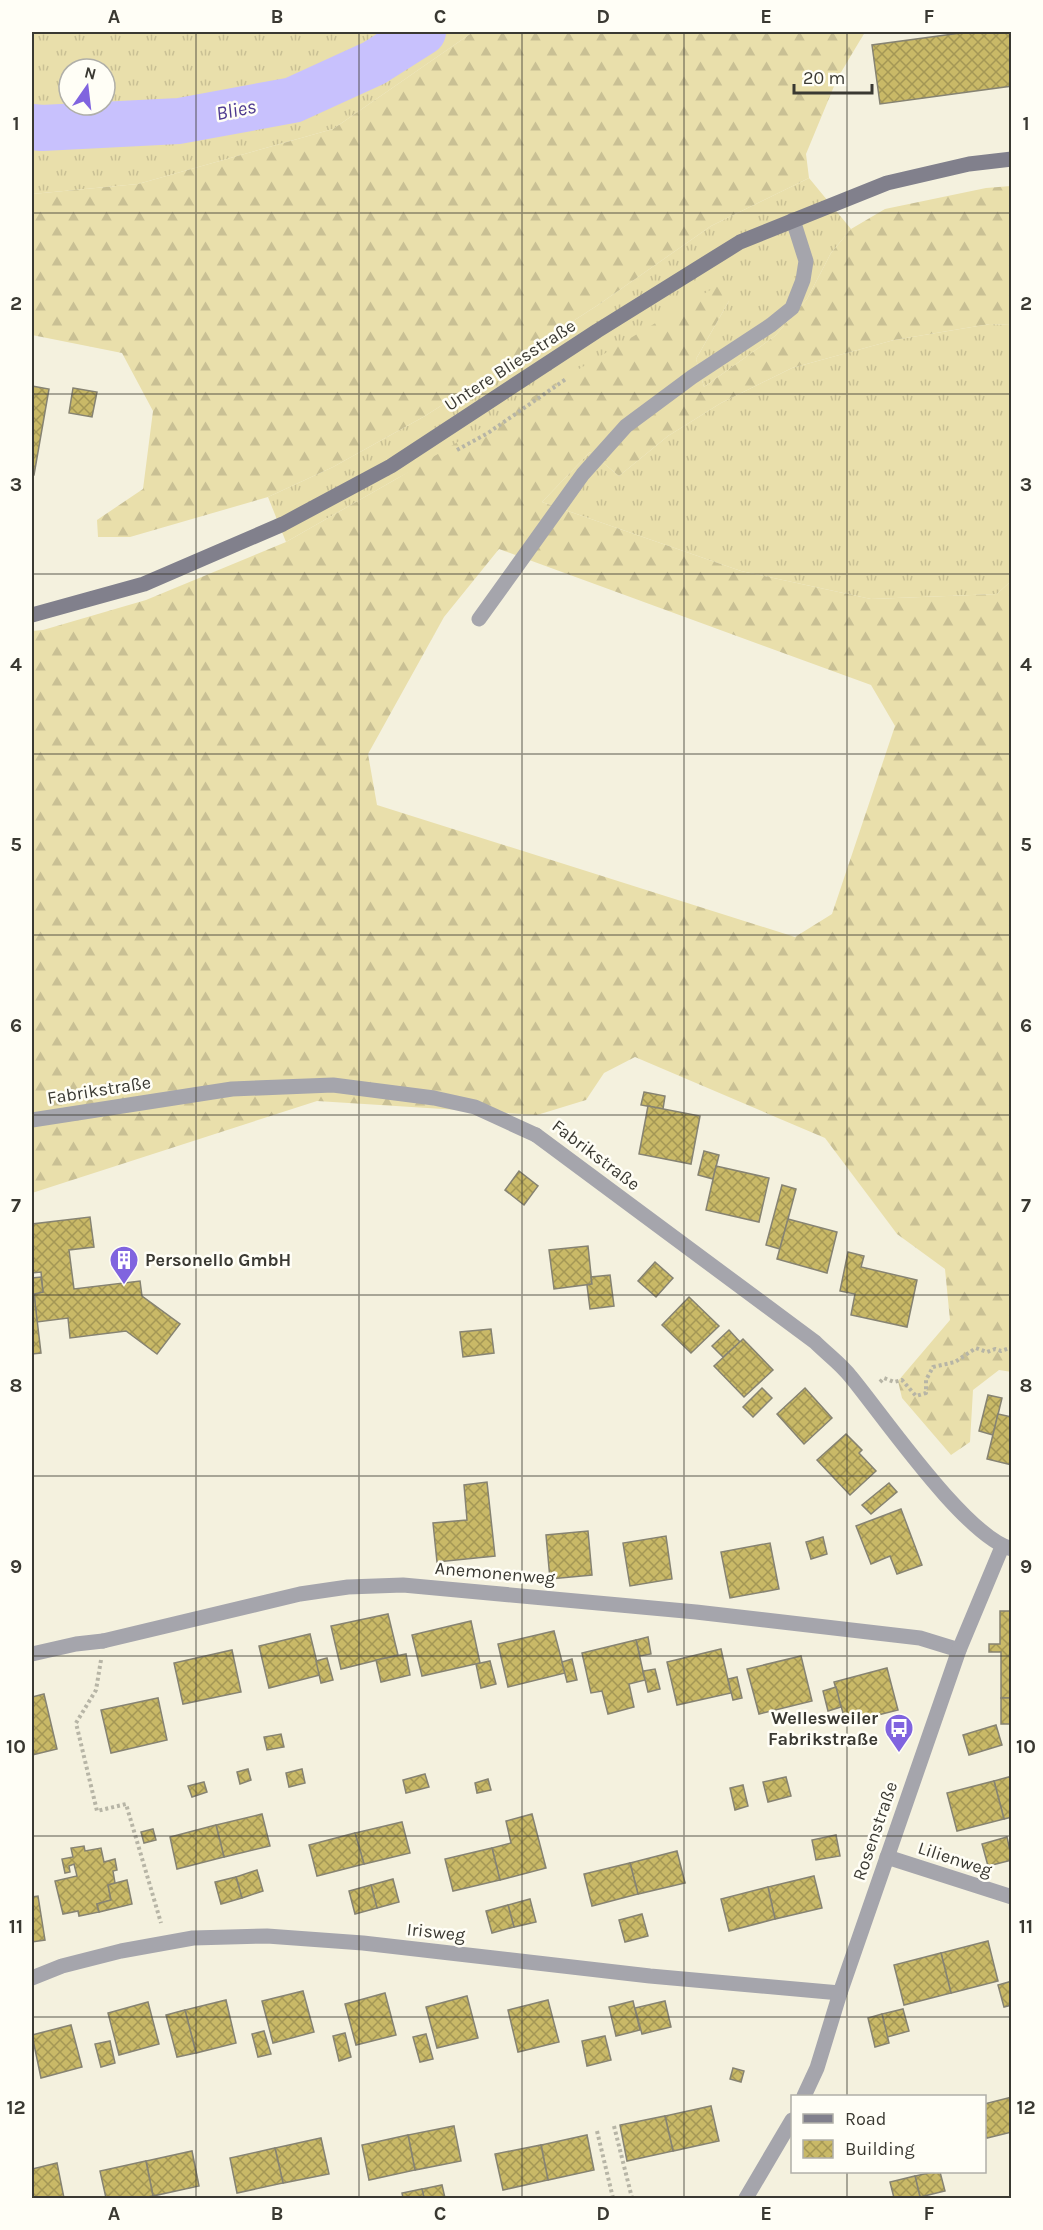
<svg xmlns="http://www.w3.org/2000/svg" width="1043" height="2230" font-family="Karla,sans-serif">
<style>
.grass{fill:url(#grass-tufts);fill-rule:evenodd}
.forest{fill:url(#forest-firs);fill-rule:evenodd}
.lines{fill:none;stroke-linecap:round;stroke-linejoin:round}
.river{stroke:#c8c1fd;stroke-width:46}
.building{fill:url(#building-cross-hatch);stroke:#868372;stroke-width:1.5}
.path{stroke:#b7b5a6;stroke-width:4;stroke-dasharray:3 3;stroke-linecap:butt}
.service{stroke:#a5a5ac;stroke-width:15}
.minor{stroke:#a5a5ac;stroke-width:15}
.secondary{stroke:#81808c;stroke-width:15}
.grid{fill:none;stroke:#3a3932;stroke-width:1.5;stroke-opacity:0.55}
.labels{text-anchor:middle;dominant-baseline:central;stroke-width:5;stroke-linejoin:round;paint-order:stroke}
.street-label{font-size:18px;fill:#3a3932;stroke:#fffef6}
.poi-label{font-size:18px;font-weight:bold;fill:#3a3932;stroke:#fffef6;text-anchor:start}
.water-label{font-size:20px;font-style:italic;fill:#4e3a8f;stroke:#fffef6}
.neatline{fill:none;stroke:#3a3932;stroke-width:2}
.grid-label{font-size:20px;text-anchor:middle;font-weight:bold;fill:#3a3932}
</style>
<defs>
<pattern id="grass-tufts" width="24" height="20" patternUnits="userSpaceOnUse" patternTransform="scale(1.5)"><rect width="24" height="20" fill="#e9dfab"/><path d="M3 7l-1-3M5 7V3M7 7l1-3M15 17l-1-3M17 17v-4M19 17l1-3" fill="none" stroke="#c9c094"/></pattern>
<pattern id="forest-firs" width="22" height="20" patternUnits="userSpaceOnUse" patternTransform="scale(1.5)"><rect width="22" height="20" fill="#e9dfab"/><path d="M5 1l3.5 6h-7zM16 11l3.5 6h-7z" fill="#c9c094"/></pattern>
<pattern id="building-cross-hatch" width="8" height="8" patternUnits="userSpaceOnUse" patternTransform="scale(1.5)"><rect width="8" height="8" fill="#c9b967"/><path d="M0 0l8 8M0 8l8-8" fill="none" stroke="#a49755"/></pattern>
</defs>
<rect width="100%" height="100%" fill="#f4f1de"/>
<g class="grass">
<path d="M 32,32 L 473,32 L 333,129 L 138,184 L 32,194 ZM 69,69 L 105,69 L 105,105 L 69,105 Z"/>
<polygon points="809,178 851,229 831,253 807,299 775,336 704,387 696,359 729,301 398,478 286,542 268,497 333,467 425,416 598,305 711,226"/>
<polygon points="990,324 1011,325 1011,581 997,594 871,599 741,571 542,502 590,452 619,476 668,436 721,403 792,368 894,340"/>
</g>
<g class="forest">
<polygon points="473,32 865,32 837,79 806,154 809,178 711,226 598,305 425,416 333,467 268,497 130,537 98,537 97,520 143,489 153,411 122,353 32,335 32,194 138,184 333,129"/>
<path d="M 1011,186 L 1011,325 L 990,324 L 894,340 L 792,368 L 721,403 L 668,436 L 619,476 L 590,452 L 542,502 L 741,571 L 871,599 L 997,594 L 1011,581 L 1012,1372 L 999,1370 L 973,1390 L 970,1442 L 951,1455 L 902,1398 L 898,1381 L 950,1320 L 945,1269 L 897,1234 L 825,1138 L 635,1057 L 604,1073 L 586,1100 L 537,1115 L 317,1101 L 32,1193 L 32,631 L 43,630 L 146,600 L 286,542 L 398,478 L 717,286 L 729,301 L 696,359 L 704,387 L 775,336 L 807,299 L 831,253 L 851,229 L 885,209 L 986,188 ZM 499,549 L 871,685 L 895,726 L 832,914 L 795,937 L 377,805 L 368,754 L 444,617 Z"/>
</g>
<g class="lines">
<polyline class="river" points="32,127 42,128 179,121 293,100 374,63 423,32"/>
</g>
<g class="building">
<polygon points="968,32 1012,32 1012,86 880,104 872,45"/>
<polygon points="32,386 49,389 34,475 32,475"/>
<polygon points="73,388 97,392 92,417 69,413"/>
<polygon points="644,1092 665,1096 663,1109 641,1105"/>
<polygon points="648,1106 700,1116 691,1164 639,1154"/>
<polygon points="704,1151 719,1155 713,1179 698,1175"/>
<polygon points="716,1166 769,1178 759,1222 706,1210"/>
<polygon points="519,1171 538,1186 524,1205 505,1190"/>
<polygon points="782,1185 796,1189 780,1249 766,1245"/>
<polygon points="90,1217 94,1247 69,1250 74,1289 140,1281 142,1296 180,1324 157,1354 126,1331 70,1338 68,1318 37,1322 34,1294 43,1292 41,1272 32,1273 32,1224"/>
<polygon points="788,1219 837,1232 827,1273 777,1259"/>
<polygon points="588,1246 592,1284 554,1289 549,1250"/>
<polygon points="848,1252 864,1256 861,1267 917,1280 907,1327 851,1315 855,1294 840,1291"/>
<polygon points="655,1262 673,1278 656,1297 638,1281"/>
<polygon points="610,1275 614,1306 590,1309 587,1285 592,1284 591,1277"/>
<polygon points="41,1277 43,1292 34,1294 41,1353 32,1354 32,1278"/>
<polygon points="689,1297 719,1326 691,1353 662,1325"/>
<polygon points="491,1329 494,1353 463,1357 460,1332"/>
<polygon points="729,1330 740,1342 723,1357 712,1346"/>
<polygon points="743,1339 773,1370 744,1397 714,1366"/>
<polygon points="762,1388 772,1398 753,1417 743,1407"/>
<polygon points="805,1388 832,1418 804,1444 777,1414"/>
<polygon points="988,1395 1002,1398 993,1435 979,1431"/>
<polygon points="998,1414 1012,1417 1012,1465 987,1459"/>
<polygon points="846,1434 862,1450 859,1453 876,1471 850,1495 817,1460"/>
<polygon points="487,1482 495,1556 437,1562 433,1523 467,1520 464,1485"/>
<polygon points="889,1483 897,1492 871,1514 862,1505"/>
<polygon points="901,1509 922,1565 897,1574 890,1556 871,1564 856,1526"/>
<polygon points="588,1531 592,1575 550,1579 546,1535"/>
<polygon points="666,1536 672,1579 630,1586 623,1543"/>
<polygon points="823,1537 827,1554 811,1559 806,1542"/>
<polygon points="770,1543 779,1589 730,1598 721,1552"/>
<polygon points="1000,1611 1012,1611 1012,1698 1001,1698 1001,1652 989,1652 989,1644 1000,1644"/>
<polygon points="388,1614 398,1655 341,1669 331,1626"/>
<polygon points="471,1621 480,1663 422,1676 412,1635"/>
<polygon points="554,1631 565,1673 508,1687 498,1644"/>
<polygon points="310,1634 320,1675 269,1688 259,1646"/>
<polygon points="648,1637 651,1654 640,1656 636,1640"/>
<polygon points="636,1640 645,1680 629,1684 634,1707 608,1714 602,1691 591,1693 582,1653"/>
<polygon points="721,1649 731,1693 677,1705 667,1662"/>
<polygon points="232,1650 241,1692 183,1704 174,1663"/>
<polygon points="406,1654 410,1675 381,1682 376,1660"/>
<polygon points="801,1656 812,1701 759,1714 747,1669"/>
<polygon points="327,1658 333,1680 321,1683 316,1661"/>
<polygon points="572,1659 577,1680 567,1682 562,1662"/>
<polygon points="490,1661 496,1684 481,1688 476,1664"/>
<polygon points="887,1668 898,1710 846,1723 834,1682"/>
<polygon points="655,1669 660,1689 648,1692 643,1671"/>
<polygon points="737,1677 742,1698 733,1700 728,1679"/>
<polygon points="836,1687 841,1707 828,1711 823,1691"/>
<polygon points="44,1694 57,1749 32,1755 32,1697"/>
<polygon points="158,1698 167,1740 111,1753 101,1710"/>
<rect x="1001" y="1698" width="11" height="26"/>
<polygon points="996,1725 1002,1745 969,1755 963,1735"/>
<polygon points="281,1734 284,1747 267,1750 264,1737"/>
<polygon points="248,1769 251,1780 240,1784 237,1772"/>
<polygon points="302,1769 305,1783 289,1787 286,1773"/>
<polygon points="425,1774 429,1787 406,1793 403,1780"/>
<polygon points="1012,1776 1012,1817 1004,1819 994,1781"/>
<polygon points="786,1777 791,1796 768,1802 763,1782"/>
<polygon points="488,1779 491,1790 477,1793 475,1783"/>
<polygon points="994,1781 1004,1819 957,1831 947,1793"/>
<polygon points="204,1782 207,1792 192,1797 188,1786"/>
<polygon points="743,1785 748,1806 735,1810 730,1788"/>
<polygon points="262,1814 270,1846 224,1857 216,1825"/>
<polygon points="532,1814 546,1868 500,1880 492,1848 511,1843 506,1821"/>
<polygon points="402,1822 410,1853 364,1864 355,1833"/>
<polygon points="216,1825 224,1857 177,1869 170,1837"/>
<polygon points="153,1829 156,1840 144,1843 141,1832"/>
<polygon points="355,1833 364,1864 317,1876 309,1845"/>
<polygon points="836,1835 840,1856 816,1860 812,1840"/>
<polygon points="1007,1837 1012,1860 988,1866 982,1844"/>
<polygon points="84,1846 85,1851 101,1848 104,1862 115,1859 117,1870 113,1871 115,1883 108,1885 111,1900 97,1904 99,1912 79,1916 78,1911 63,1914 55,1881 77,1876 74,1864 69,1866 70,1872 65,1873 62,1859 73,1857 71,1848"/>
<polygon points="492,1848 500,1880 453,1891 445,1859"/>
<polygon points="677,1851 685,1883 638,1894 630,1863"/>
<polygon points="630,1863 638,1894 592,1906 584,1874"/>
<polygon points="257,1870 263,1891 242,1898 236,1877"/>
<polygon points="814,1876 822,1908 775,1919 768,1887"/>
<polygon points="236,1877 242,1898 221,1904 215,1882"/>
<polygon points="393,1879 399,1902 377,1908 371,1885"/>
<polygon points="127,1880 132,1904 99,1912 97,1904 111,1900 108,1885"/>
<polygon points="371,1885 377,1908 355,1914 349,1891"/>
<polygon points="768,1887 775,1919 729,1931 721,1899"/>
<polygon points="38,1896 45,1940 32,1942 32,1897"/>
<polygon points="530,1899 536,1922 514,1927 508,1905"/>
<polygon points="508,1905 514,1927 492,1933 486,1911"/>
<polygon points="642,1914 648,1936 625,1942 619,1920"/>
<polygon points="988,1941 998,1981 951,1993 941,1953"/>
<polygon points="941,1953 951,1993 904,2005 894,1965"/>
<polygon points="1012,1981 1012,2005 1004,2007 998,1985"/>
<polygon points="303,1991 314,2032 273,2043 262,2001"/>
<polygon points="385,1993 396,2035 356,2045 345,2004"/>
<polygon points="467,1996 478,2038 437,2048 426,2007"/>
<polygon points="226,2000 236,2043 196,2053 185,2010"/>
<polygon points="548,2000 559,2042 518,2052 508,2010"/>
<polygon points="633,2001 640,2030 616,2036 609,2007"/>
<polygon points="665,2001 671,2027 642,2034 635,2008"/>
<polygon points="148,2002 159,2044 119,2055 108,2013"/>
<polygon points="903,2009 909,2031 887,2037 882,2014"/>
<polygon points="185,2010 196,2053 177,2057 166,2015"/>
<polygon points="882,2014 889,2043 875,2047 868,2018"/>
<polygon points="71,2025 82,2067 41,2078 32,2035"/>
<polygon points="264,2031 271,2054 258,2057 252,2034"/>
<polygon points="345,2033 351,2057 339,2061 333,2036"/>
<polygon points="426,2034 433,2059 420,2062 413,2037"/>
<polygon points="605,2036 611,2060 587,2066 582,2041"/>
<polygon points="110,2041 115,2063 101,2067 95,2044"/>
<polygon points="733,2068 744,2071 741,2082 730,2079"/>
<polygon points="1012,2097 1012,2132 987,2138 984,2130 984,2104"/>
<polygon points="711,2106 719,2141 673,2151 665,2116"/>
<polygon points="665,2116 673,2151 627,2161 620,2125"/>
<polygon points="454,2126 461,2161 415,2170 408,2135"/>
<polygon points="408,2135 415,2170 369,2180 362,2145"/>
<polygon points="587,2135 594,2170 548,2180 541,2145"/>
<polygon points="321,2138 329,2174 283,2183 275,2148"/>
<polygon points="541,2145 548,2180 503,2190 495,2154"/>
<polygon points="275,2148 283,2183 237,2193 230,2158"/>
<polygon points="192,2151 199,2186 153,2196 146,2161"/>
<polygon points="146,2161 153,2196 141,2198 106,2198 100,2171"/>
<polygon points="57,2163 64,2198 32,2198 32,2169"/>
<polygon points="933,2172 940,2172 945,2191 920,2197 915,2176"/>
<polygon points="915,2176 920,2197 894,2198 890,2182"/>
<polygon points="442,2185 445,2198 424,2198 422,2189"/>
<polygon points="422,2189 424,2198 403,2198 402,2193"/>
</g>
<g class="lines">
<g class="path">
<polyline points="457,450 488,433 566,379"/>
<polyline points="880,1382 884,1378 894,1382 902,1380 916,1396 926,1393 926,1380 933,1367 955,1362 976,1348 987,1352 995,1349 1001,1351 1012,1347"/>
<polyline points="101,1660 96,1690 76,1723 97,1811 126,1804 161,1923"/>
<polyline points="614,2126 632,2198"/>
<polyline points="597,2131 613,2198"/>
</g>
<g class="service">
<polyline points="479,619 583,474 626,426 692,377 771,325 792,308 803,280 806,261 793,220"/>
<polyline points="32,1120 232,1089 333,1085 434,1098 475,1107 536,1135"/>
<polyline points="32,1654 76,1644 103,1641"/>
</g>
<g class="minor">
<path d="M 536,1135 L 815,1342 C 827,1354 841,1364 851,1377 C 884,1417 966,1537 1012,1549"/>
<polyline points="103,1641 300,1594 348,1587 403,1585 696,1612 920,1638 959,1650"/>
<polyline points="887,1857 1012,1897"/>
<polyline points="32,1978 62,1966 121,1951 193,1938 267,1936 363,1943 650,1976 840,1993"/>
<polyline points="804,2096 817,2068 840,1993 959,1650 1002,1547"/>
<polyline points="746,2198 792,2120"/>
</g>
<polyline class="secondary" points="32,615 144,584 283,524 391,466 597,331 740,242 887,183 969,164 1012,159"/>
</g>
<path class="grid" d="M 196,32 L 196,2198M 359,32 L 359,2198M 522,32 L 522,2198M 684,32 L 684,2198M 847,32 L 847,2096M 32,213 L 1012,213M 32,394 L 1012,394M 32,574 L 1012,574M 32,754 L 1012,754M 32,935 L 1012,935M 32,1115 L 1012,1115M 32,1295 L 1012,1295M 32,1476 L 1012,1476M 32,1656 L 1012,1656M 32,1836 L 1012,1836M 32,2017 L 1012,2017M 847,2172 L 847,2198"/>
<defs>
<g id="building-pin" transform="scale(1.5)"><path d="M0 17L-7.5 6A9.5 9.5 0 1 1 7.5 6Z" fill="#8064df" stroke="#fffef6"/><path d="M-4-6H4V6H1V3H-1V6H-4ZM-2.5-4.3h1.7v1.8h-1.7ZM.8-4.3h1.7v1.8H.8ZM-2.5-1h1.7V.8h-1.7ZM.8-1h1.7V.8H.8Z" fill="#fff"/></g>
<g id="bus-pin" transform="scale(1.5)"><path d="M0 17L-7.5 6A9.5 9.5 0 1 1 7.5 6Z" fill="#8064df" stroke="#fffef6"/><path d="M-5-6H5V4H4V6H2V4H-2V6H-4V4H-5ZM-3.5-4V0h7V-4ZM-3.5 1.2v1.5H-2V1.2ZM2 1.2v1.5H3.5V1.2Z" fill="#fff"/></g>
</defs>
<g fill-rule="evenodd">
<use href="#building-pin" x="124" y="1260"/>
<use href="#bus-pin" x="899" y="1728"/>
</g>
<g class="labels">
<g class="street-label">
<text transform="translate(510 365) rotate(-33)">Untere Bliesstraße</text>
<text transform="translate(99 1090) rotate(-9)">Fabrikstraße</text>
<text transform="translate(596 1155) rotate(37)">Fabrikstraße</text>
<text transform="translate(495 1573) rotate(5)">Anemonenweg</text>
<text transform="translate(875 1831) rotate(-71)">Rosenstraße</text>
<text transform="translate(955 1859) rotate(18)">Lilienweg</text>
<text transform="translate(436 1932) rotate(6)">Irisweg</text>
</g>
<g class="poi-label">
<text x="145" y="1260">Personello GmbH</text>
<text x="878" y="1718" text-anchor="end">Wellesweiler<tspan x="878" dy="21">Fabrikstraße</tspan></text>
</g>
<g class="water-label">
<text transform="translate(236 110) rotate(-11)">Blies</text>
</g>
</g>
<rect width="1043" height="2230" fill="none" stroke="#fffef6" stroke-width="66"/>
<rect x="791" y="2095" width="195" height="78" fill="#fffef6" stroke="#b0afa8" stroke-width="1.5"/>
<rect x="803" y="2114" width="30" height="9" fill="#81808c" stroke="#b0afa8" stroke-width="1.5"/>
<text x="845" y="2125" font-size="18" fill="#3a3932">Road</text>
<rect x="803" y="2140" width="30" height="18" fill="url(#building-cross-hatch)" stroke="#b0afa8" stroke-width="1.5"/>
<text x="845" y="2155" font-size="18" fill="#3a3932">Building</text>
<g transform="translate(87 87) rotate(14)"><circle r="28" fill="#fffef6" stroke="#b0afa8" stroke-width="1.5"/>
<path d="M0-4.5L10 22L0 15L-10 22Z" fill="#8064df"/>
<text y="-9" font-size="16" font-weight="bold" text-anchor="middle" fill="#3a3932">N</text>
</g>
<path d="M794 84v9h78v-9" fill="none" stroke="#3a3932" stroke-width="3"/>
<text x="803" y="84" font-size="18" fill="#3a3932" stroke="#fffef6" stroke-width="4.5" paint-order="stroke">20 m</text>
<rect x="33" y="33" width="977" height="2164" class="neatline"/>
<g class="grid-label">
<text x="114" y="23">A</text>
<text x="277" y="23">B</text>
<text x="440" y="23">C</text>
<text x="603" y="23">D</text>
<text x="766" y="23">E</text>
<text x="929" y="23">F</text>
<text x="16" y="130">1</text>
<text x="1026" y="130">1</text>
<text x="16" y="310">2</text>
<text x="1026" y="310">2</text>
<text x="16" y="491">3</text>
<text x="1026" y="491">3</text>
<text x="16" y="671">4</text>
<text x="1026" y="671">4</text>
<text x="16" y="851">5</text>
<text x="1026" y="851">5</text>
<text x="16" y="1032">6</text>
<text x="1026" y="1032">6</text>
<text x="16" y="1212">7</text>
<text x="1026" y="1212">7</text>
<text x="16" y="1392">8</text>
<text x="1026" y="1392">8</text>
<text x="16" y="1573">9</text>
<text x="1026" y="1573">9</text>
<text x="16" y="1753">10</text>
<text x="1026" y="1753">10</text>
<text x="16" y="1933">11</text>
<text x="1026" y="1933">11</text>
<text x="16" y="2114">12</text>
<text x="1026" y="2114">12</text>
<text x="114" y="2220">A</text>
<text x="277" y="2220">B</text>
<text x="440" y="2220">C</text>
<text x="603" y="2220">D</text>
<text x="766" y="2220">E</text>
<text x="929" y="2220">F</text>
</g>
</svg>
